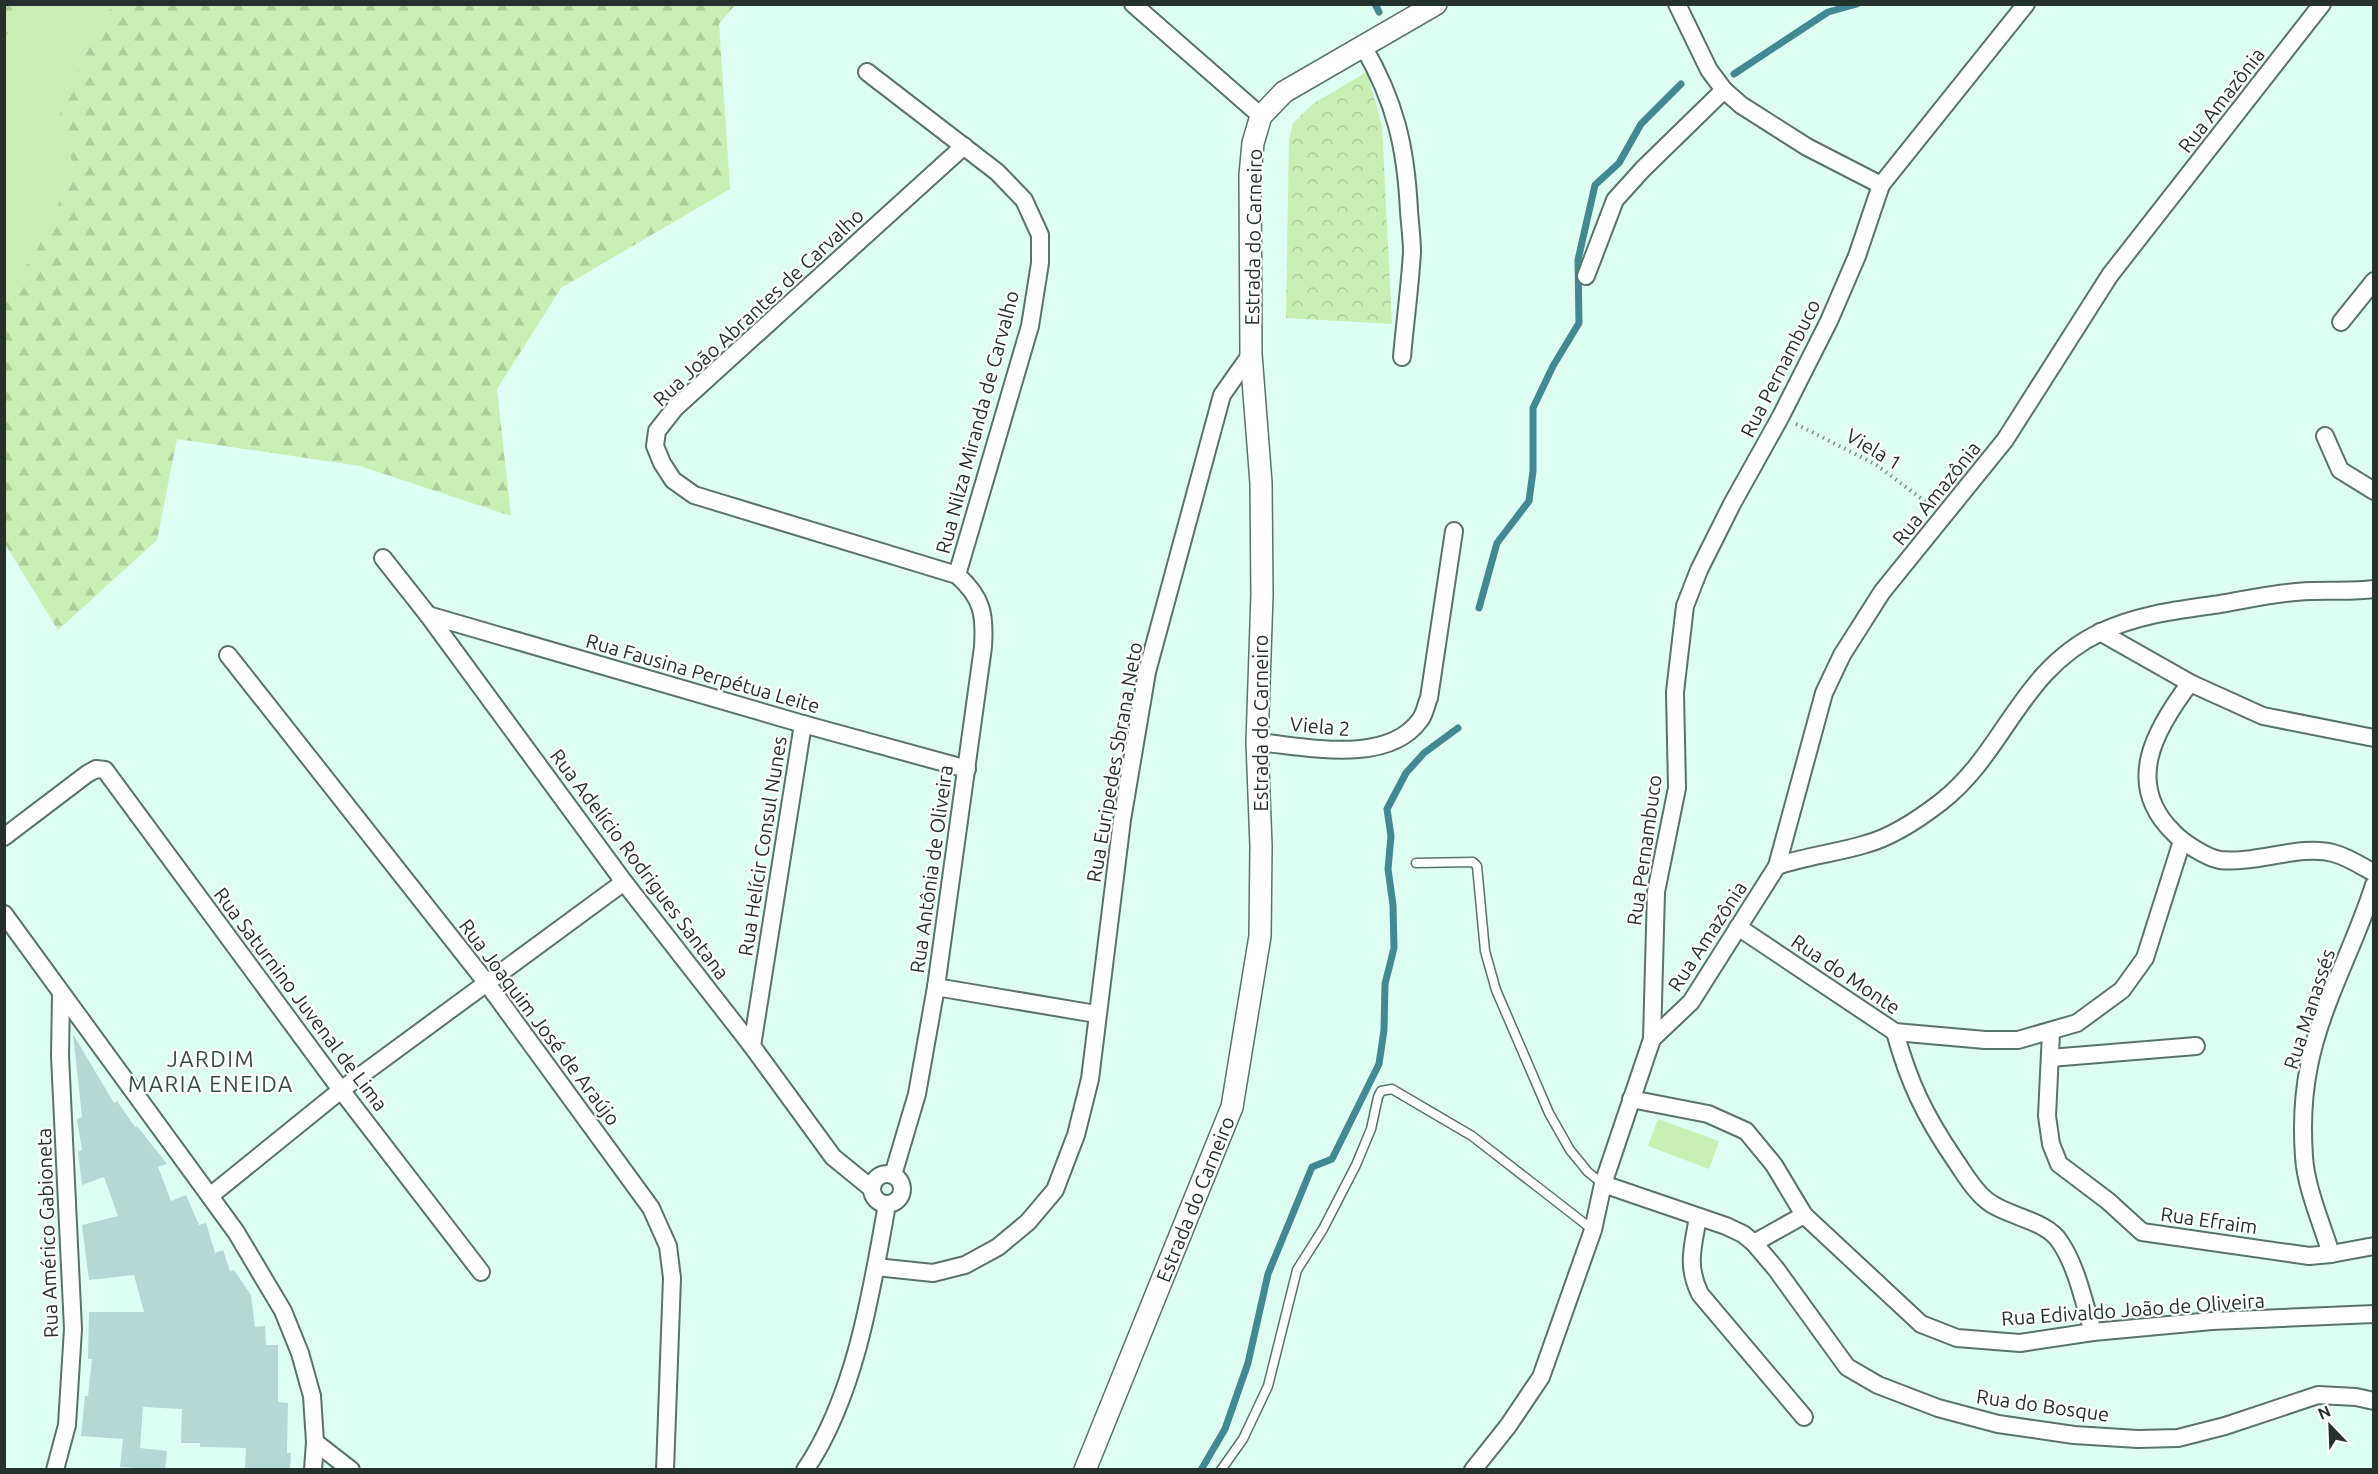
<svg xmlns="http://www.w3.org/2000/svg" width="2378" height="1474" font-family="Ubuntu,sans-serif">
<style>
.grass{fill:#cbeeb4}
.forest{fill:url(#forest-firs)}
.park{fill:url(#park-crowns)}
.lines{fill:none;stroke-linecap:round;stroke-linejoin:round}
.stream{stroke:#438993;stroke-width:7}
.building{fill:#b5d7d5}
.service-casing{stroke:#58746b;stroke-width:11}
.minor-casing{stroke:#58746b;stroke-width:20}
.tertiary-casing{stroke:#58746b;stroke-width:24}
.path{stroke:#7d928b;stroke-width:4;stroke-dasharray:1.5 4.5;stroke-linecap:butt}
.service{stroke:#fff;stroke-width:8}
.minor{stroke:#fff;stroke-width:16}
.tertiary{stroke:#fff;stroke-width:21}
.labels{text-anchor:middle;dominant-baseline:central;stroke-width:4.5;stroke-linejoin:round;paint-order:stroke}
.street-label{font-size:20px;fill:#25312d;stroke:#fff}
.quarter-label{font-size:22px;letter-spacing:1.5px;fill:#334f46;stroke:#fff}
</style>
<defs>
<pattern id="forest-firs" width="22" height="20" patternUnits="userSpaceOnUse" patternTransform="scale(1.5)"><rect width="22" height="20" fill="#cbeeb4"/><path d="M5 1l3.5 6h-7zM16 11l3.5 6h-7z" fill="#aecd9b"/></pattern>
<pattern id="park-crowns" width="20" height="18" patternUnits="userSpaceOnUse" patternTransform="scale(1.5)"><rect width="20" height="18" fill="#cbeeb4"/><path d="M2 6a3 3 0 1 1 6 0M12 15a3 3 0 1 1 6 0" fill="none" stroke="#aecd9b"/></pattern>
</defs>
<rect width="100%" height="100%" fill="#defef3"/>
<g class="grass">
<polygon points="32,5 112,5 58,106 74,170 33,258 5,287 4,37"/>
<polygon points="1658,1119 1719,1141 1709,1169 1648,1146"/>
</g>
<g class="forest">
<polygon points="5,4 32,5 5,37 4,5"/>
<polygon points="112,5 735,5 719,24 730,189 561,288 497,389 511,516 360,466 177,439 157,540 58,630 5,544 5,287 33,258 74,170 58,106"/>
</g>
<polygon class="park" points="1367,72 1382,126 1392,324 1286,318 1289,140 1293,123 1314,103"/>
<g class="lines">
<g class="stream">
<polyline points="1375,4 1379,12"/>
<polyline points="1734,74 1828,12 1857,4"/>
<polyline points="1479,608 1497,543 1529,501 1533,471 1533,408 1553,366 1579,323 1578,260 1595,185 1619,163 1641,124 1681,84"/>
<polyline points="1201,1470 1225,1429 1248,1363 1268,1274 1312,1167 1332,1159 1379,1064 1384,1030 1385,984 1394,948 1393,905 1388,869 1391,836 1387,809 1406,773 1424,753 1458,728"/>
</g>
</g>
<polygon class="building" points="73,1034 114,1103 117,1101 135,1127 137,1126 167,1164 158,1167 171,1201 186,1195 199,1225 206,1223 215,1253 223,1250 230,1271 234,1270 251,1295 255,1327 265,1326 266,1345 278,1345 278,1402 288,1403 287,1453 291,1453 290,1470 245,1468 246,1448 200,1447 200,1443 181,1443 182,1409 143,1407 140,1448 167,1451 165,1470 120,1467 123,1439 81,1436 85,1396 88,1396 92,1359 88,1359 89,1312 144,1312 134,1275 89,1280 82,1225 118,1216 104,1177 82,1185 78,1152 82,1150 77,1119 82,1117"/>
<g class="lines">
<g class="service-casing">
<g id="service">
<polyline points="1416,863 1473,862 1477,866 1485,951 1496,990 1549,1113 1570,1150 1588,1172 1603,1184"/>
<polyline points="1221,1470 1243,1439 1268,1386 1297,1270 1323,1229 1356,1165 1371,1129 1378,1097 1381,1091 1392,1089 1472,1136 1593,1230"/>
</g>
</g>
<g class="minor-casing">
<g id="minor">
<polyline points="1133,4 1261,116"/>
<polyline points="1677,4 1709,70 1724,90 1741,105 1807,147 1881,185"/>
<path d="M 1363,46 C 1395,101 1406,147 1409,211 C 1410,225 1412,239 1412,252 C 1410,287 1405,322 1402,357"/>
<polyline points="867,72 997,172 1024,200 1040,235 1040,263 1030,326 957,575"/>
<polyline points="1586,276 1615,200 1643,169 1724,90"/>
<polyline points="2341,322 2374,281"/>
<polyline points="2325,436 2340,470 2374,491"/>
<polyline points="383,558 428,615 624,882 752,1046 833,1157 871,1188"/>
<polyline points="428,615 803,724 967,769"/>
<polyline points="2100,632 2190,683 2263,716 2374,738"/>
<polyline points="228,655 486,982 651,1208 668,1246 672,1278 665,1470"/>
<path d="M 2190,683 C 2156,728 2123,783 2173,832 C 2182,842 2207,858 2220,860 C 2255,864 2302,844 2333,853 C 2348,857 2360,865 2374,873"/>
<path d="M 1257,742 C 1304,746 1387,766 1420,720 C 1425,714 1426,704 1429,698 L 1454,531"/>
<polyline points="4,837 87,774 96,769 105,770 341,1090 481,1272"/>
<path d="M 1777,866 C 1806,856 1837,853 1866,844 C 1892,837 1919,819 1941,802 C 2006,751 2019,671 2101,632 C 2139,614 2179,610 2220,604 C 2250,599 2279,592 2310,591 C 2332,590 2352,592 2374,589"/>
<polyline points="4,914 236,1232 283,1311 300,1353 312,1396 315,1442 313,1470"/>
<polyline points="1738,927 1895,1032 1985,1040 2018,1040 2077,1023 2122,990 2145,958 2182,841"/>
<polyline points="936,987 1096,1014"/>
<path d="M 1895,1032 C 1909,1083 1925,1116 1955,1160 C 1964,1173 1973,1189 1985,1199 C 2005,1217 2046,1219 2060,1242 C 2077,1267 2084,1303 2093,1332"/>
<polyline points="2051,1032 2047,1116 2051,1144 2059,1164 2108,1201 2142,1232 2309,1256 2331,1254 2374,1246"/>
<polyline points="1652,1039 1691,1002 1777,866 1824,693 1842,655 1882,592 2005,440 2110,275 2322,4"/>
<polyline points="752,1046 803,724"/>
<polyline points="2050,1058 2196,1046"/>
<polyline points="1631,1099 1708,1114 1746,1131 1774,1165 1804,1215 1921,1324 1957,1338 2020,1343 2093,1332 2212,1321 2374,1314"/>
<circle cx="887" cy="1189" r="15"/>
<path d="M 893,1175 L 917,1094 L 936,987 L 983,647 C 985,615 983,598 957,575 L 694,495 L 673,480 L 662,463 L 655,446 L 657,431 L 675,408 L 964,146"/>
<polyline points="1603,1184 1726,1226 1743,1234 1754,1243 1776,1269 1847,1367 1878,1385 1938,1408 1998,1424 2074,1435 2138,1439 2178,1438 2225,1426 2318,1395 2356,1397 2374,1401"/>
<polyline points="210,1196 341,1090 624,882"/>
<path d="M 1698,1217 C 1693,1247 1686,1265 1700,1294 L 1804,1417"/>
<polyline points="1754,1243 1804,1215"/>
<path d="M 2331,1254 C 2322,1224 2306,1188 2304,1157 C 2302,1128 2303,1095 2309,1066 C 2321,1004 2355,946 2374,885"/>
<polyline points="876,1267 933,1273 965,1265 998,1247 1028,1222 1055,1190 1076,1135 1090,1079 1122,820 1147,672 1222,395 1251,354"/>
<polyline points="315,1442 351,1470"/>
<polyline points="55,1470 67,1425 73,1329 60,1056 61,994"/>
<path d="M 805,1470 C 855,1397 872,1290 887,1204"/>
<polyline points="1473,1470 1508,1426 1541,1377 1593,1230 1603,1184 1652,1039 1656,892 1677,788 1675,692 1685,606 1699,570 1732,504 1781,416 1829,321 1857,256 1881,185 2026,4"/>
</g>
</g>
<g class="tertiary-casing">
<polyline id="tertiary" points="1085,1470 1232,1107 1260,936 1261,846 1257,742 1262,595 1261,483 1251,354 1250,175 1253,143 1261,116 1284,92 1436,4"/>
</g>
<polyline class="path" points="1796,424 1875,464 1930,505"/>
<use href="#service" class="service"/>
<use href="#minor" class="minor"/>
<use href="#tertiary" class="tertiary"/>
</g>
<g class="labels">
<g class="street-label">
<text transform="translate(2221 100) rotate(-52)">Rua Amazônia</text>
<text transform="translate(1253 237) rotate(-89)">Estrada do Carneiro</text>
<text transform="translate(758 307) rotate(-43)">Rua João Abrantes de Carvalho</text>
<text transform="translate(1780 368) rotate(-63)">Rua Pernambuco</text>
<text transform="translate(977 422) rotate(-75)">Rua Nilza Miranda de Carvalho</text>
<text transform="translate(1874 449) rotate(31)">Viela 1</text>
<text transform="translate(1936 493) rotate(-51)">Rua Amazônia</text>
<text transform="translate(703 673) rotate(16)">Rua Fausina Perpétua Leite</text>
<text transform="translate(1260 723) rotate(-90)">Estrada do Carneiro</text>
<text transform="translate(1320 726) rotate(5)">Viela 2</text>
<text transform="translate(1114 762) rotate(-80)">Rua Euripedes Sbrana Neto</text>
<text transform="translate(762 846) rotate(-81)">Rua Helícir Consul Nunes</text>
<text transform="translate(1644 850) rotate(-82)">Rua Pernambuco</text>
<text transform="translate(640 864) rotate(53)">Rua Adelício Rodrigues Santana</text>
<text transform="translate(931 869) rotate(-82)">Rua Antônia de Oliveira</text>
<text transform="translate(1707 936) rotate(-57)">Rua Amazônia</text>
<text transform="translate(1846 974) rotate(34)">Rua do Monte</text>
<text transform="translate(301 999) rotate(53)">Rua Saturnino Juvenal de Lima</text>
<text transform="translate(2309 1009) rotate(-72)">Rua Manassés</text>
<text transform="translate(540 1022) rotate(53)">Rua Joaquim José de Araújo</text>
<text transform="translate(1195 1199) rotate(-68)">Estrada do Carneiro</text>
<text transform="translate(2209 1220) rotate(8)">Rua Efraim</text>
<text transform="translate(47 1233) rotate(-92)">Rua Américo Gabioneta</text>
<text transform="translate(2133 1309) rotate(-4)">Rua Edivaldo João de Oliveira</text>
<text transform="translate(2043 1405) rotate(8)">Rua do Bosque</text>
</g>
<g class="quarter-label">
<text x="211" y="1058">JARDIM<tspan x="211" dy="25">MARIA ENEIDA</tspan></text>
</g>
</g>
<rect width="2378" height="1474" fill="none" stroke="#25312d" stroke-width="12"/>
<g transform="translate(2330 1426) rotate(337)" stroke="#ffffff" stroke-width="4.5" paint-order="stroke">
<path d="M0-4.5L10 22L0 15L-10 22Z" fill="#25312d"/>
<text y="-9" font-size="16" font-weight="bold" text-anchor="middle" fill="#25312d">N</text>
</g>
</svg>
